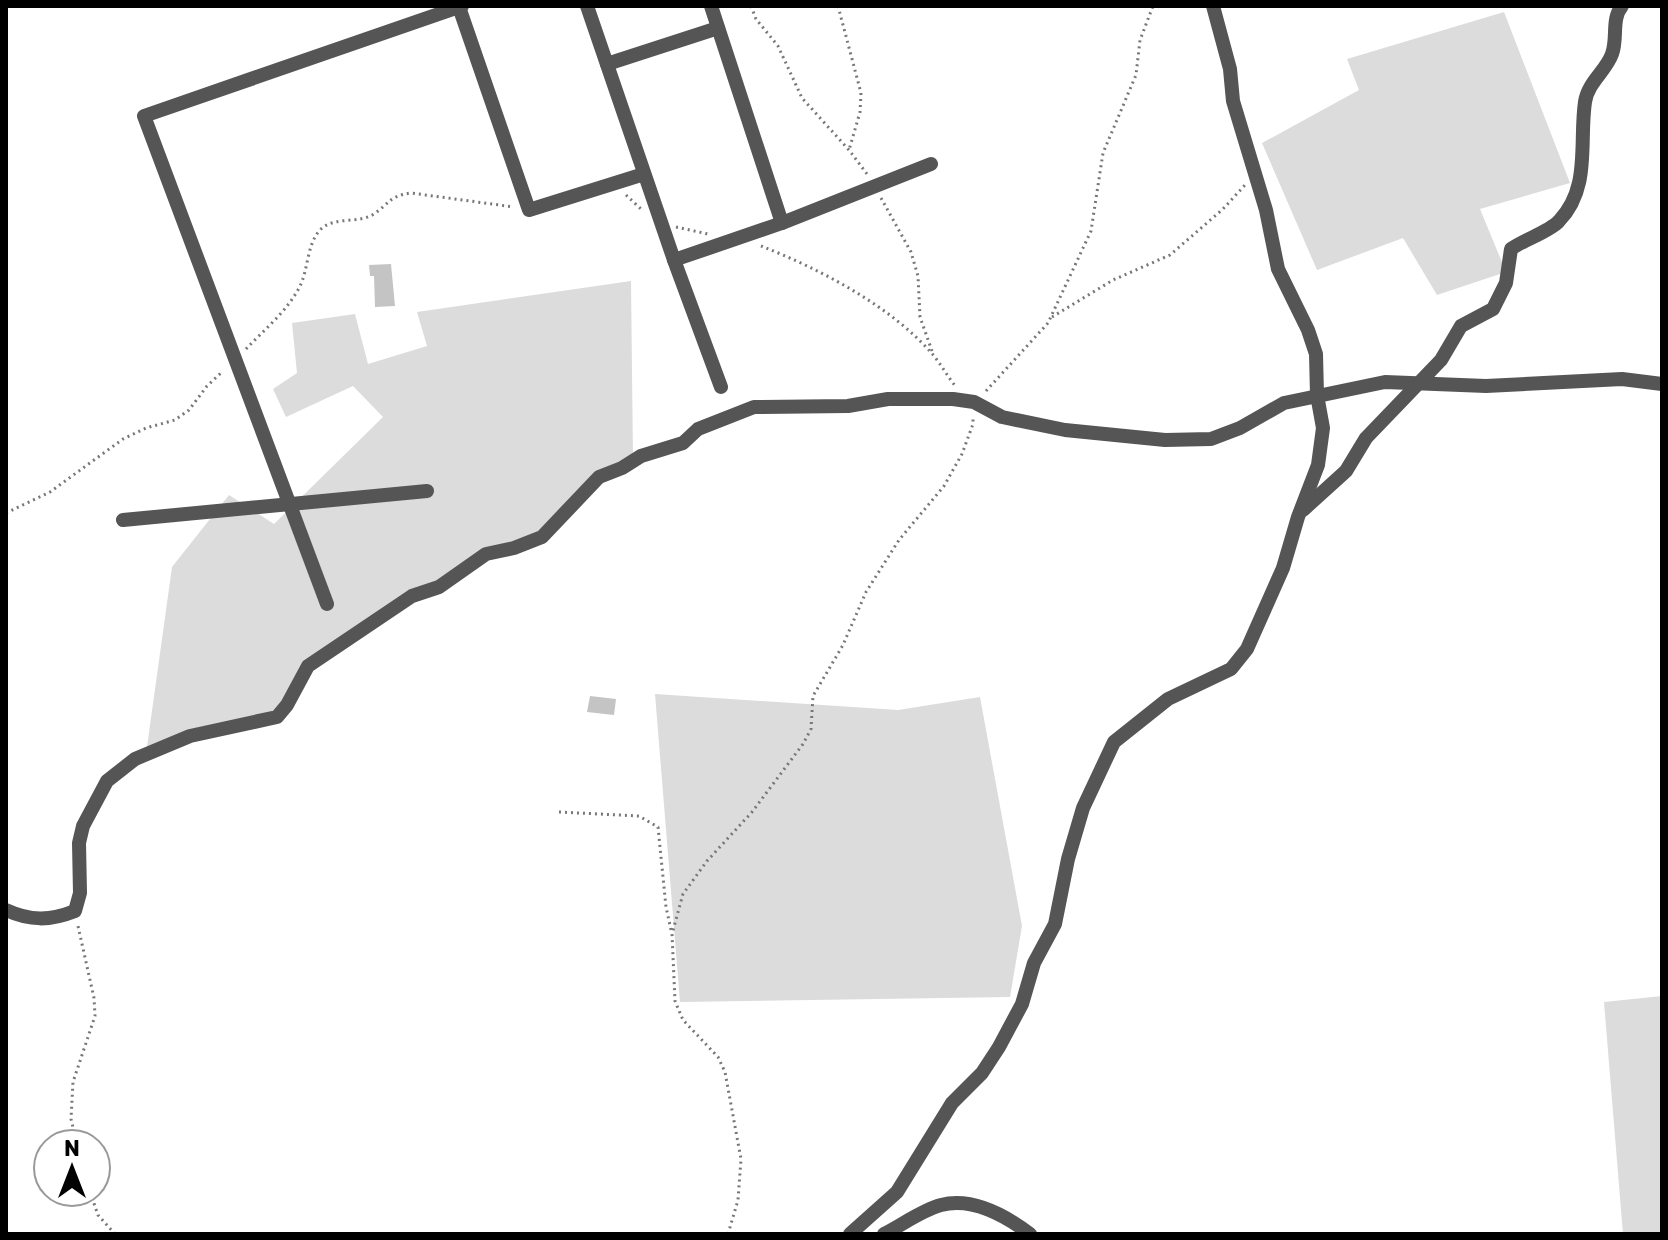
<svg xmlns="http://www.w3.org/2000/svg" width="1668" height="1240" font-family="Rubik,sans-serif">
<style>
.green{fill:#dcdcdc}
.building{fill:#c4c4c4}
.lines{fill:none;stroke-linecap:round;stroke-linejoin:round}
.path{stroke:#777;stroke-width:3;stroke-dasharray:2 4;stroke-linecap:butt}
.street{stroke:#555;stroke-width:14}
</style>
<rect width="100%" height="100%" fill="#fff"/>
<g class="green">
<polygon points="1504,12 1570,183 1480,209 1506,272 1437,295 1403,238 1317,270 1262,143 1359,90 1347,59"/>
<polygon points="631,281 633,461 599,477 542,537 486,554 308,666 277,717 146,754 172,567 229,495 274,524 383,417 353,386 286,417 273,389 297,373 292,323 355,314 368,364 427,346 417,312"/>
<polygon points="655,694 898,710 980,697 1022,926 1010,997 680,1002"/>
<polygon points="1662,996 1662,1234 1623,1234 1604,1002"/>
</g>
<g class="building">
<polygon points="391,264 395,306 375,307 374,276 370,276 369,265"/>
<polygon points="590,696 616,699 614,715 587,712"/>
</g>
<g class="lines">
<g class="path">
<polyline points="751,6 756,19 778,46 802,98 849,150 867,174"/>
<polyline points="838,6 861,93 860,112 849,150"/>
<polyline points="626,195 641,209"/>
<polyline points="881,198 911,252 918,276 920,317 932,351"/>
<polyline points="676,227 708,234"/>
<path d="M 761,246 C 820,269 893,307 934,356 C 942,366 948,377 956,387"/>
<polyline points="1052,317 1113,280 1170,255 1223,209 1245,185"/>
<path d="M 246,349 C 264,330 287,311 299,288 C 309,270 306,244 321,229 C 335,216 359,224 374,214 C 390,203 389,196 411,193 L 514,207"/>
<polyline points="986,391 1048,323 1091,231 1103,153 1136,75 1140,40 1153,6"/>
<polyline points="6,513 50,492 123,439 146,428 175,420 189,410 207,386 223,371"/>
<polyline points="559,812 639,816 658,827 666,907 671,930"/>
<polyline points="77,1144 71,1119 73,1082 95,1016 94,998 78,926"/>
<polyline points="90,1192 98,1215 115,1234"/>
<polyline points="728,1234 738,1200 741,1159 725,1072 718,1057 683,1020 675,1001 672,934 683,894 707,861 752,812 803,744 811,729 813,696 843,645 866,592 899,540 944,486 962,454 973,424 973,418"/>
</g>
<g class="street">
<polyline points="587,6 674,260 721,387"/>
<polyline points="711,6 782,223"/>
<polyline points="459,7 529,210 644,174"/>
<polyline points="607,64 718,28"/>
<polyline points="674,260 782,223 931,164"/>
<path d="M 1303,510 L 1346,471 L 1366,438 L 1441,360 L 1461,326 L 1493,309 L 1506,283 L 1511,249 C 1525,239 1549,232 1559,221 C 1591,188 1579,142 1585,102 C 1588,82 1606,71 1612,54 C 1618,38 1611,19 1622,6"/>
<polyline points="123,520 427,491"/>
<polyline points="327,604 144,116 462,6"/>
<path d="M 6,910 C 30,921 50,921 75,911 L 80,893 L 79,843 L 83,826 L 107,781 L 135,759 L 190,736 L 277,717 L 287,705 L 308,666 L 412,596 L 439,587 L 486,554 L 514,548 L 542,537 L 599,477 L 622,468 L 641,456 L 683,443 L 698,429 L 754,407 L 848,406 L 888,399 L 953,399 L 974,402 L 1002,417 L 1065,430 L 1165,440 L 1211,439 L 1240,428 L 1284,403 L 1385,382 L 1486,386 L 1622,379 L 1662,384"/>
<polyline points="850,1234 897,1192 952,1103 982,1073 999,1047 1022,1004 1034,963 1055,924 1068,859 1083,808 1114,742 1168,699 1231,669 1247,649 1283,568 1298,517 1318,465 1323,428 1317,395 1316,354 1308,330 1278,269 1266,210 1233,101 1230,69 1213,6"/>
<path d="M 884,1234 C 902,1225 922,1210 941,1205 C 972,1197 1006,1216 1030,1234"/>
</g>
</g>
<rect width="1668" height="1240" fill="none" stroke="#000000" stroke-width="16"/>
<g transform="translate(72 1168)"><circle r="38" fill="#ffffff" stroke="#999999" stroke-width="2"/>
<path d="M0-6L14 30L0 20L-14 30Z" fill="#000000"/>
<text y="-12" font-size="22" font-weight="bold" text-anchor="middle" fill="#000000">N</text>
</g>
</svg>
